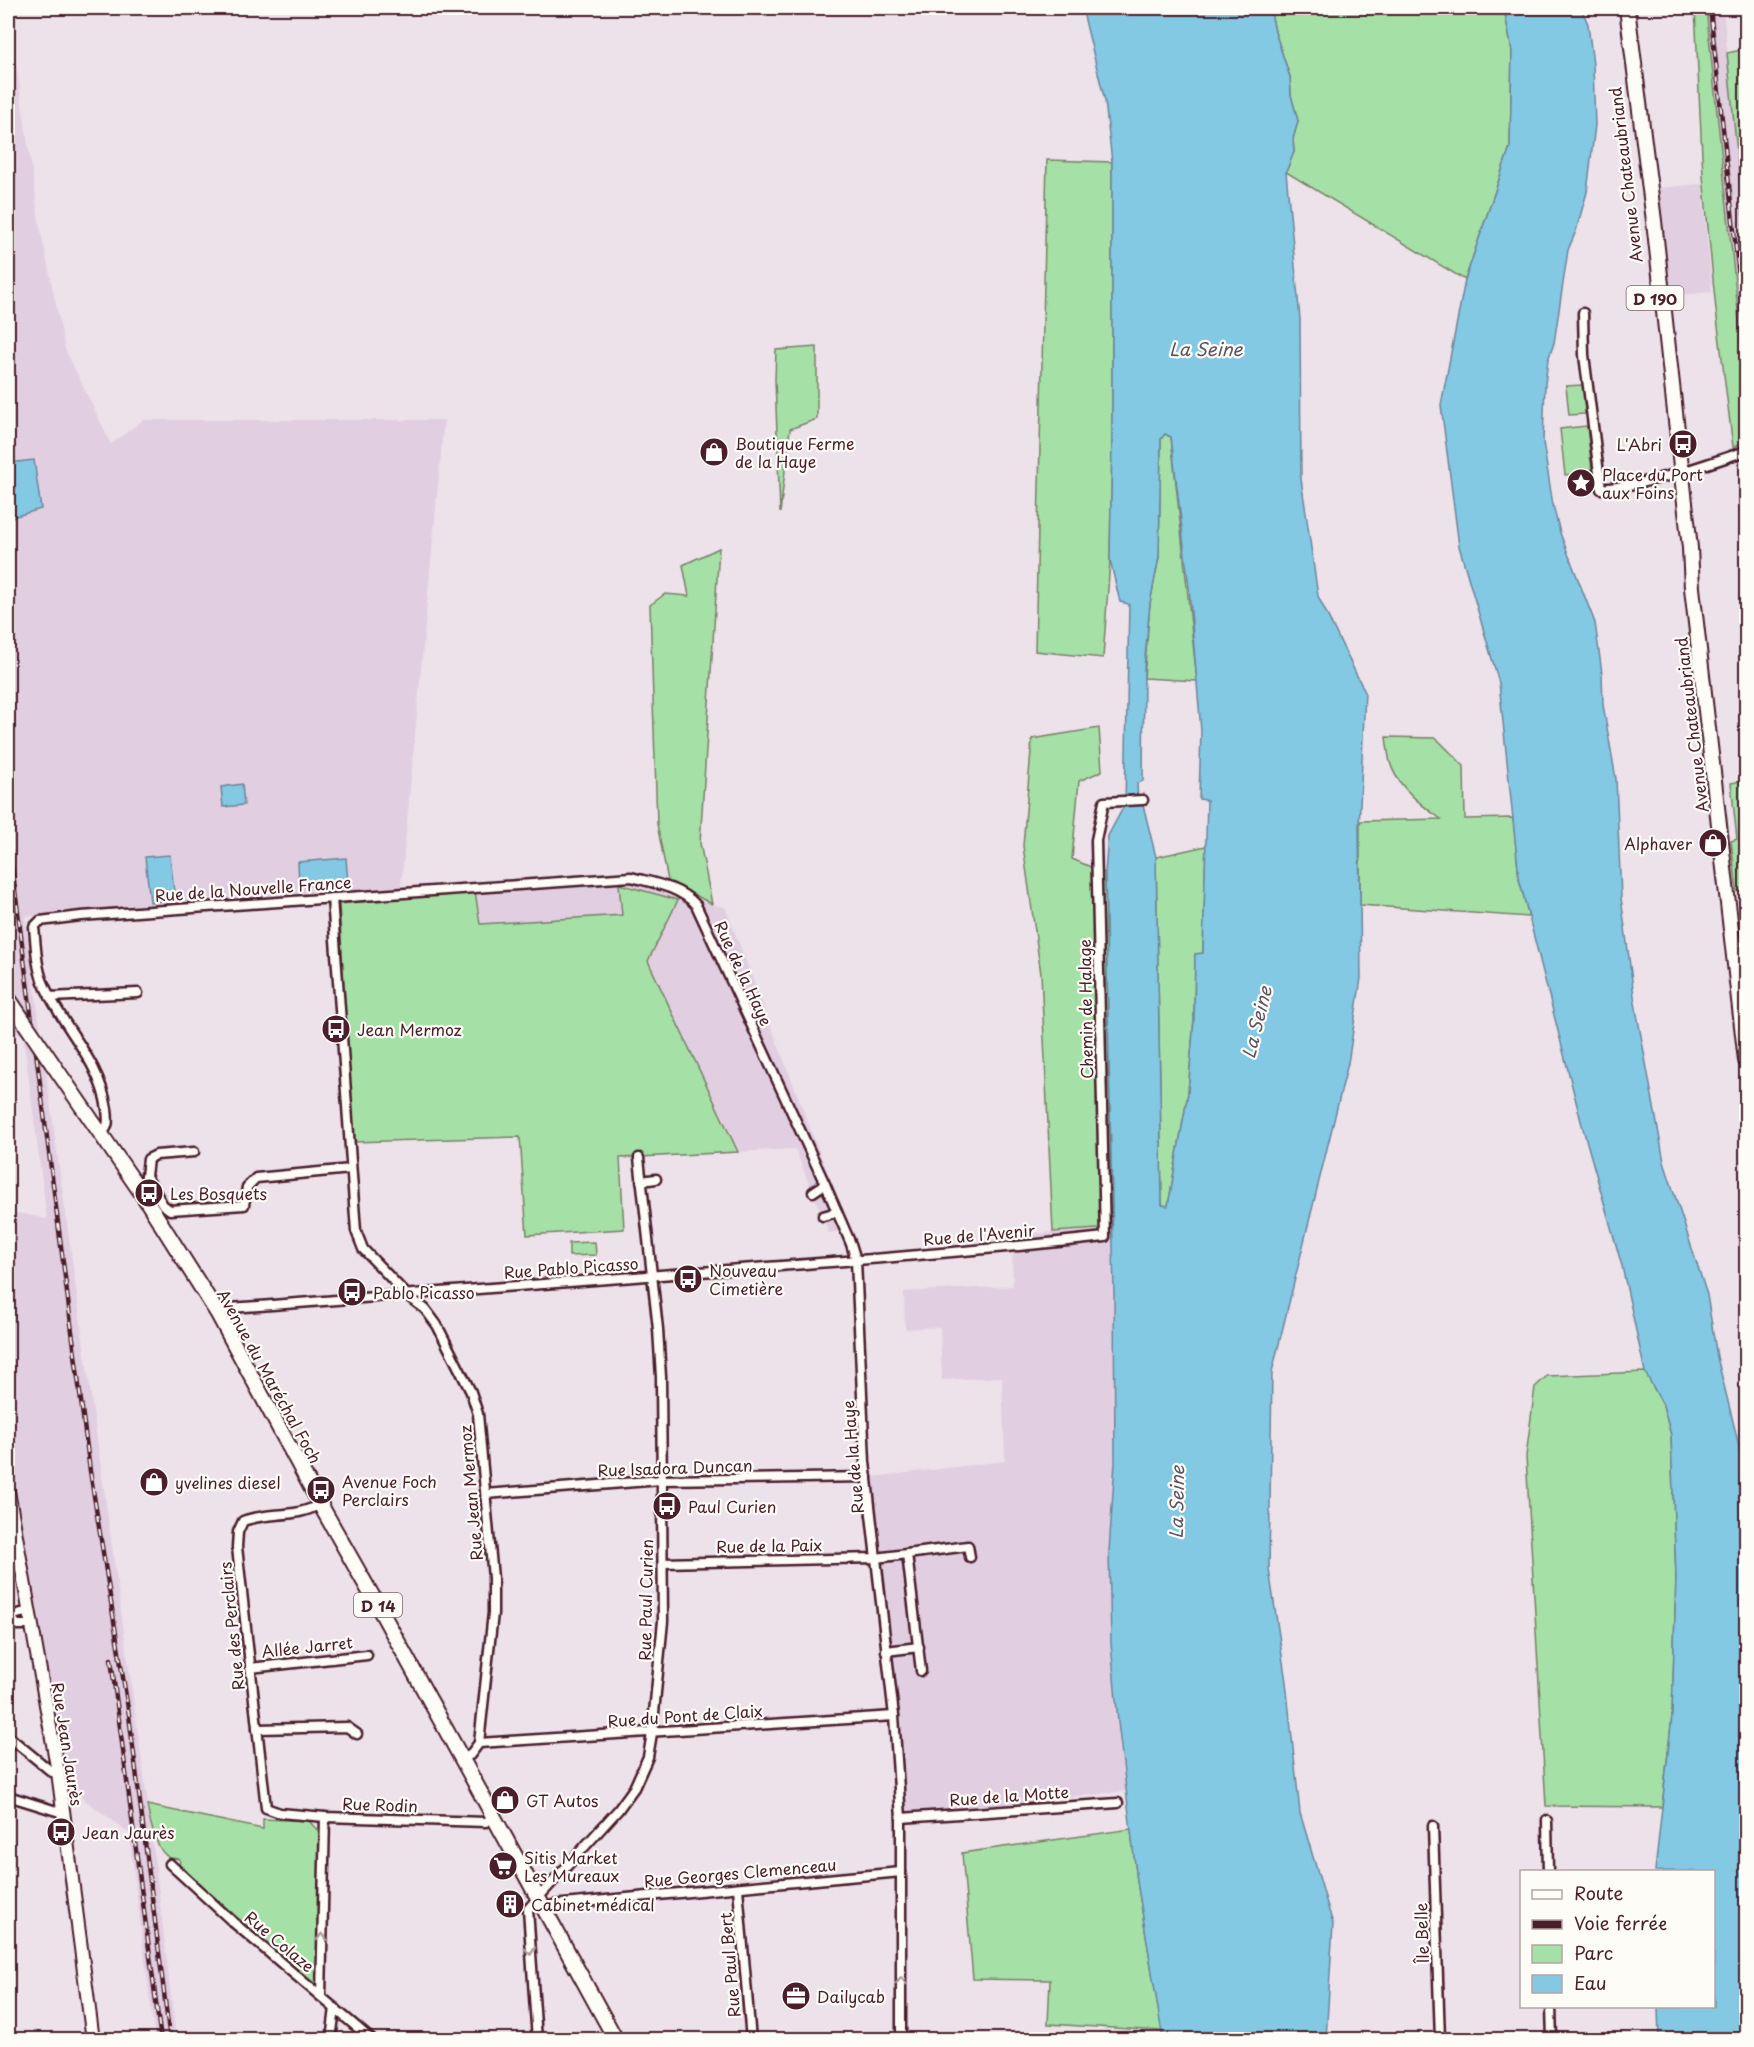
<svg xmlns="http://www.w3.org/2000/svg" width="1754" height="2047" font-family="'Playpen Sans',sans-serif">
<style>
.built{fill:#e2cee1}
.green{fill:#a5e0a6;stroke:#788068;stroke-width:1.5}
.water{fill:#83c9e4;stroke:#6c859a;stroke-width:1.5;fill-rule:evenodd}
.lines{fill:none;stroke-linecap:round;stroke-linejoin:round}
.minor-casing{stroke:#4a1f2b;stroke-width:13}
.secondary-casing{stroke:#4a1f2b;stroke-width:16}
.primary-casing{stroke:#4a1f2b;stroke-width:18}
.minor{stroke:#fdfcf7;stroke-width:8}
.secondary{stroke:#fdfcf7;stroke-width:12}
.primary{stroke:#fdfcf7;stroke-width:14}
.rail-casing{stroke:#4a1f2b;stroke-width:4.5}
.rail{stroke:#fdfcf7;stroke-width:2;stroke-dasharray:7;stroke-linecap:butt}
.primary-bridge-casing{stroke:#4a1f2b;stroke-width:18;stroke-linecap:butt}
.primary-bridge{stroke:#fdfcf7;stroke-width:14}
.oneway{stroke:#ac999b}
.labels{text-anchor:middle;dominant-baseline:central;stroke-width:4.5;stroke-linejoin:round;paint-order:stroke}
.shield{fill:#fdfcf7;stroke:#806168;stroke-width:1.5}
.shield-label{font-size:15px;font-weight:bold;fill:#4a1f2b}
.street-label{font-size:16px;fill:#4a1f2b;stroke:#fdfcf7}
.poi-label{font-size:16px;fill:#4a1f2b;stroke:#fdfcf7;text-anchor:start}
.water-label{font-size:18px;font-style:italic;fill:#5b5262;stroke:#fdfcf7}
</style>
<rect width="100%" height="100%" fill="#ede1ea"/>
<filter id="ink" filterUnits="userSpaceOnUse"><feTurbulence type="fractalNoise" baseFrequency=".0167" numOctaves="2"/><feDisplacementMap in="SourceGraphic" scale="12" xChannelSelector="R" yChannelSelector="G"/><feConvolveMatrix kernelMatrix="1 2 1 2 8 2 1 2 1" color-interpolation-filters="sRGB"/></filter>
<g filter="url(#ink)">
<g class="built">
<polygon points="8,8 40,227 65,349 111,444 143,420 444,420 400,897 339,904 25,916 41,1034 19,1003 23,1034 45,1066 151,1827 176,2039 155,2039 129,1833 64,1784 8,1469 8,1211 47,1219 23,1034 8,1033"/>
<polygon points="1706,8 1723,8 1746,243 1746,386"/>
<polygon points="1702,184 1712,292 1668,296 1657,188"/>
<polygon points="640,876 712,904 725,907 849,1229 829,1233 795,1149 738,1152 648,961 678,900 620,885 622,915 480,924 475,891"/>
<polygon points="1112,1228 1115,1462 1109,1552 1111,1643 1126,1791 907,1815 873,1477 1005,1461 1002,1377 942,1380 940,1327 905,1329 904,1292 1013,1286 1012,1235"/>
</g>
<g class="green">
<polygon points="1270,8 1504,8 1512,51 1510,147 1465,280 1286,172 1294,152 1293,139 1298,121 1291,95 1290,77 1275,32"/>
<polygon points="1695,8 1706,8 1746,386 1746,443 1733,447 1716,310 1703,176"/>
<polygon points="1746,49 1746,243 1727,53"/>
<polygon points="1047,160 1112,162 1112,441 1110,560 1103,658 1035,651"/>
<polygon points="817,347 817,419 790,429 780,513 775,380 776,350"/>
<polygon points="1583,385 1585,414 1569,415 1566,386"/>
<polygon points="1587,426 1592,472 1565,475 1560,429"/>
<polygon points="1165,434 1171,437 1197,681 1144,678 1150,603 1159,557 1161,438"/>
<polygon points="719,548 700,843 712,904 668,881 657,824 650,605 665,594 689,596 683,565"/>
<polygon points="1099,728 1102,771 1079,781 1072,859 1105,873 1112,1228 1053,1232 1041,974 1023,846 1032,739"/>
<path d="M 1386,737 L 1436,738 L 1464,766 L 1465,819 L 1513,818 L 1519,878 L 1529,917 L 1360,905 L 1360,821 L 1441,819 C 1422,806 1396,786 1390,762 C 1388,754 1387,745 1386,737 Z"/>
<polygon points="1746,780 1746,891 1737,891 1731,841 1737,839 1731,783"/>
<polygon points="1206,846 1203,953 1195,955 1194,1019 1188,1093 1168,1206 1162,1205 1156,857"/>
<polygon points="619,884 678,900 648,961 738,1152 620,1158 624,1229 527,1235 520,1137 353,1142 339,904 475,891 480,924 622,915"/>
<polygon points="595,1242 596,1255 569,1256 569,1243"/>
<polygon points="1645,1372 1663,1405 1671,1435 1676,1578 1672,1716 1662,1807 1546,1806 1526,1456 1535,1387 1547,1376"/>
<path d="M 147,1805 L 263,1829 L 263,1819 L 309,1821 L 320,1833 L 317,1984 L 313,1984 L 179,1866 L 180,1859 C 176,1858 173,1859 170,1858 C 156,1852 149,1819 147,1805 Z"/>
<polygon points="1131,1829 1137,1881 1162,2031 1048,2024 1050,1980 973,1979 962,1853"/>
</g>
<g class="water">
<path d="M 1082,8 L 1270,8 L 1275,32 L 1290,77 L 1291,95 L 1298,121 L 1293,139 L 1294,152 L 1286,172 L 1300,319 L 1301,479 L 1318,596 L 1365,692 L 1359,828 L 1361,978 L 1348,1063 L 1272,1372 L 1269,1569 L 1286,1682 L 1300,1813 L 1333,1924 L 1326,2039 L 1163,2039 L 1137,1881 L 1118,1722 L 1111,1643 L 1109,1552 L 1115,1462 L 1114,1296 L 1105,873 L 1108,836 L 1125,804 L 1129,604 L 1120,602 L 1110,560 L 1112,441 L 1112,162 L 1105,101 ZM 1165,434 L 1171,437 L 1189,588 L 1201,731 L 1199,799 L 1207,800 L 1203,953 L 1195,954 L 1194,1019 L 1188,1093 L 1168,1206 L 1162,1205 L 1156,857 L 1143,805 L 1138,804 L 1137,783 L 1143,781 L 1144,669 L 1150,603 L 1159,557 L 1161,439 Z"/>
<polygon points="1504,8 1581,8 1588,24 1593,65 1595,125 1587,192 1576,231 1568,250 1554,343 1548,360 1545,384 1543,442 1553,505 1560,533 1595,623 1602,673 1603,705 1616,779 1621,898 1635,1003 1664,1162 1707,1295 1717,1357 1738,1442 1745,1483 1746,1554 1741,1633 1746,1756 1746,2039 1659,2039 1658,2007 1714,2006 1714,1872 1655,1871 1672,1716 1676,1578 1671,1435 1663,1405 1645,1372 1622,1266 1582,1125 1519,878 1499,683 1459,546 1441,405 1465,280 1510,147 1512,51"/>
<polygon points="34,460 41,509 16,516 8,521 8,463"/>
<polygon points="242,784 244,805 223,807 221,787"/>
<polygon points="170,855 175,900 150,902 145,857"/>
<polygon points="346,858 348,883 299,887 298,862"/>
</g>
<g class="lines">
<g class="minor-casing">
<g id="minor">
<path d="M 1583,313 L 1584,355 L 1601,489 C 1652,484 1698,467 1746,451"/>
<polyline points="332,898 356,1231 363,1249 408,1296 425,1309 437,1325 471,1392 478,1414 493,1578 493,1613 479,1743 470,1755 462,1759"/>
<polyline points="50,997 138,993"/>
<path d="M 100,1134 C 110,1128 108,1119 107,1109 C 99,1058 62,1028 43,982 C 36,965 36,946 34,927 L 40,921 L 81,916 L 631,877 C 654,883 680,887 696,905 L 825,1184 L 851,1244 L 856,1260 L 865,1462 L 894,1716 L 901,1818 L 901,2040"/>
<polyline points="194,1152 156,1155 148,1159 146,1176 163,1205 170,1210 244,1205 247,1187 256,1178 351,1169"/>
<polyline points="641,1181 656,1179"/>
<polyline points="813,1192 825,1184"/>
<polyline points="823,1216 837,1212"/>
<path d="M 218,1314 L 229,1308 C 386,1297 543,1285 699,1272 C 835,1262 970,1252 1105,1237 L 1096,840 L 1104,802 L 1143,800"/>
<polyline points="486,1494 661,1480 867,1477"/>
<path d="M 320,1504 C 295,1519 270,1511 243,1521 L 238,1532 L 237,1547 L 266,1808 L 280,1813 L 325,1817 L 486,1822 L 493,1817"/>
<polyline points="907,1554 921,1671"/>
<polyline points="663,1563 876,1558 968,1546 970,1557"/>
<polyline points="29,1611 10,1616 17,1625 32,1625"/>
<polyline points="886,1651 919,1647"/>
<polyline points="250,1668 367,1655"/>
<polyline points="257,1729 347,1727 357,1734"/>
<polyline points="8,1736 52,1772 58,1772"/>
<polyline points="479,1743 894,1716"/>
<polyline points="8,1796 63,1813"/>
<polyline points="901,1818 1118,1803"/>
<polyline points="1547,1821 1548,1872"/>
<polyline points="1433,1826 1440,2040"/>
<polyline points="170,1864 234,1923 372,2040"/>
<polyline points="738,1888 751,2040"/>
<polyline points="545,1908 553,1905 901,1872"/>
<polyline points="321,1996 325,1817"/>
<polyline points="1551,2006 1552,2040"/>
<polyline points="331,2040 335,2008"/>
<polyline points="537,2040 528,1909 618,1810 634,1788 648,1757 652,1733 663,1621 661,1377 658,1329 639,1158"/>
</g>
</g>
<g class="secondary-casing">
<polyline id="secondary" points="8,1491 58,1772 93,2040"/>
</g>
<g class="primary-casing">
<g id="primary">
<polyline points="1627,8 1654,221 1690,548 1692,588 1746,1061"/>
<polyline points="52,1063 143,1195 218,1314 320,1504 383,1615 616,2040"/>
</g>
</g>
<use href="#minor" class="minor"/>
<use href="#secondary" class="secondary"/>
<use href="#primary" class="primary"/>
<g class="rail-casing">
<g id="rail">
<polyline points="1710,8 1746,342"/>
<polyline points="8,741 10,844"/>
<polyline points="8,835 90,1471 129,1715 170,2040"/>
<polyline points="111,1659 161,2040"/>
</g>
</g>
<use href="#rail" class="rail"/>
<g class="primary-bridge-casing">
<polyline id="primary-bridge" points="8,998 52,1063"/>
</g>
<use href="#primary-bridge" class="primary-bridge"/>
</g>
<defs><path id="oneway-chevron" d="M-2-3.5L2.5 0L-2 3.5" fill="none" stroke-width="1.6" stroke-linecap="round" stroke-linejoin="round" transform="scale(1.5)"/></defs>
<g class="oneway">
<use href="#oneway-chevron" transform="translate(322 1937) rotate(-89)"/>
<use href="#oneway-chevron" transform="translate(530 1951) rotate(85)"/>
<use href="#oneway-chevron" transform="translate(901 1981) rotate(-90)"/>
</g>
</g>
<defs>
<g id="bus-disc" transform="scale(1.5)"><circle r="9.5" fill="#4a1f2b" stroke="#fdfcf7"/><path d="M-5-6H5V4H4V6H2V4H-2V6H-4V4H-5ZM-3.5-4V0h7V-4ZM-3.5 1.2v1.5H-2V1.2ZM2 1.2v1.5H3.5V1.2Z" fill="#fff"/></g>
<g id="shop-disc" transform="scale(1.5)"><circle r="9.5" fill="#4a1f2b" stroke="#fdfcf7"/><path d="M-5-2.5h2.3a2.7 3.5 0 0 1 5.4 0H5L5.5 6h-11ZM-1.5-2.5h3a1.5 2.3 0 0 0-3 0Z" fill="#fff"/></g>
<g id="sight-disc" transform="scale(1.5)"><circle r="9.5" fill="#4a1f2b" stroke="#fdfcf7"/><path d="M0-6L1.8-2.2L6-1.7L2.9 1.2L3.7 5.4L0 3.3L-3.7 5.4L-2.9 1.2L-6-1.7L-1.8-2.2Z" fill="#fff"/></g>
<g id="supermarket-disc" transform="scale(1.5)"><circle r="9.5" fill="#4a1f2b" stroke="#fdfcf7"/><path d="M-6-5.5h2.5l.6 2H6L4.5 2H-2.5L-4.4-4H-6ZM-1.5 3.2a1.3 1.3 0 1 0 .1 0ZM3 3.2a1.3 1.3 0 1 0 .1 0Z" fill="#fff"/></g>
<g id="building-disc" transform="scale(1.5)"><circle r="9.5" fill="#4a1f2b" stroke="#fdfcf7"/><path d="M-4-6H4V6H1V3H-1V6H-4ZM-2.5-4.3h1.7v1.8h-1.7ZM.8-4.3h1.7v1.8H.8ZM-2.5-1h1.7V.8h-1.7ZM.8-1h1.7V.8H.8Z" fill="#fff"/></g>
<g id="office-disc" transform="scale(1.5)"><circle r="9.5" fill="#4a1f2b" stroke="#fdfcf7"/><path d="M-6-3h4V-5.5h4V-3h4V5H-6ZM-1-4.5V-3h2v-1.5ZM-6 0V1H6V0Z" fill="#fff"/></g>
</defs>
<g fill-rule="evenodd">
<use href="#bus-disc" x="1683" y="444"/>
<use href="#shop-disc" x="714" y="452"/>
<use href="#sight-disc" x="1581" y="483"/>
<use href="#shop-disc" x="1713" y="843"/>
<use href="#bus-disc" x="336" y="1029"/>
<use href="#bus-disc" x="149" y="1193"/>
<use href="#bus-disc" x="688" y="1279"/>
<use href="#bus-disc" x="352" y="1292"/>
<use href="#shop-disc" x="154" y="1482"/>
<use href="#bus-disc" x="321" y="1490"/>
<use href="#bus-disc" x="667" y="1506"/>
<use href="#shop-disc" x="505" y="1800"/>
<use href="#bus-disc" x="61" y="1832"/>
<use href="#supermarket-disc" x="503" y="1866"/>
<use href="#building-disc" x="510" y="1904"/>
<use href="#office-disc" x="796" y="1996"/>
</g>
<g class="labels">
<g class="shield">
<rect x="1626.5" y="286" width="57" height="24" rx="4.5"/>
<rect x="354" y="1593" width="48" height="24" rx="4.5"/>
</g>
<g class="shield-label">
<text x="1655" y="298">D 190</text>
<text x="378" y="1605">D 14</text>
</g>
<g class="street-label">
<text transform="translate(1625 175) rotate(-97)">Avenue Chateaubriand</text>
<text transform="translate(1691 725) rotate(-97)">Avenue Chateaubriand</text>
<text transform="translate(253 888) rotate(-4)">Rue de la Nouvelle France</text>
<text transform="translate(744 973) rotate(65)">Rue de la Haye</text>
<text transform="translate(1085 1009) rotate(-91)">Chemin de Halage</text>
<text transform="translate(979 1234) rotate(-5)">Rue de l'Avenir</text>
<text transform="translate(571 1267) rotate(-4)">Rue Pablo Picasso</text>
<text transform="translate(270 1376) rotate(61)">Avenue du Maréchal Foch</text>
<text transform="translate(852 1457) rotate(-95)">Rue de la Haye</text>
<text transform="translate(675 1467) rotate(-2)">Rue Isadora Duncan</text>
<text transform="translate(470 1493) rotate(-95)">Rue Jean Mermoz</text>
<text transform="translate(769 1545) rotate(-1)">Rue de la Paix</text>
<text transform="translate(645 1600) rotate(-89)">Rue Paul Curien</text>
<text transform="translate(231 1626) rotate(-96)">Rue des Perclairs</text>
<text transform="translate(307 1646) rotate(-6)">Allée Jarret</text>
<text transform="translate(685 1715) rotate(-4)">Rue du Pont de Claix</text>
<text transform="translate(68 1744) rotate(81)">Rue Jean Jaurès</text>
<text transform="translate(1009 1795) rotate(-4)">Rue de la Motte</text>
<text transform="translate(380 1804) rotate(2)">Rue Rodin</text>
<text transform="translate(740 1872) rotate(-5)">Rue Georges Clemenceau</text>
<text transform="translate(1421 1933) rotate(-92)">Île Belle</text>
<text transform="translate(280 1941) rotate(40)">Rue Colaze</text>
<text transform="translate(729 1965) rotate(-95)">Rue Paul Bert</text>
</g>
<g class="poi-label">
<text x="735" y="443">Boutique Ferme<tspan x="735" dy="18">de la Haye</tspan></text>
<text x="1662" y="444" text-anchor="end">L'Abri</text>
<text x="1602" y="474">Place du Port<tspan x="1602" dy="18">aux Foins</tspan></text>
<text x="1692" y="843" text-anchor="end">Alphaver</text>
<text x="357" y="1029">Jean Mermoz</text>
<text x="170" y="1193">Les Bosquets</text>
<text x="709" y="1270">Nouveau<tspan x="709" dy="18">Cimetière</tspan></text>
<text x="373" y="1292">Pablo Picasso</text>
<text x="342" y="1481">Avenue Foch<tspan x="342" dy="18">Perclairs</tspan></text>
<text x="175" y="1482">yvelines diesel</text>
<text x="688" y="1506">Paul Curien</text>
<text x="526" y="1800">GT Autos</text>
<text x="82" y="1832">Jean Jaurès</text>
<text x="524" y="1857">Sitis Market<tspan x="524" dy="18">Les Mureaux</tspan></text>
<text x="531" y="1904">Cabinet médical</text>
<text x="817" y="1996">Dailycab</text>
</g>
<g class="water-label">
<text x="1206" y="348">La Seine</text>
<text transform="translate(1256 1022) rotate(-76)">La Seine</text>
<text transform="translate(1176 1502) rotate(-89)">La Seine</text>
</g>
</g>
<rect width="1754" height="2047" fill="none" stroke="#fdfcf7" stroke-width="30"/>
<rect x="15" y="15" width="1724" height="2017" fill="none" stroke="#4a1f2b" stroke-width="2" filter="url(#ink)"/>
<rect x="1520" y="1870" width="195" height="138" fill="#fdfcf7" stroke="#b5a4a5" stroke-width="1.5"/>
<rect x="1532" y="1890" width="30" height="9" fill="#fdfcf7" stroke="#b5a4a5" stroke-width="1.5"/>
<text x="1574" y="1900" font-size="18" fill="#4a1f2b">Route</text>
<rect x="1532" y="1920" width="30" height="9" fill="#4a1f2b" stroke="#b5a4a5" stroke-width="1.5"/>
<text x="1574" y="1930" font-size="18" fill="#4a1f2b">Voie ferrée</text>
<rect x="1532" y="1945" width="30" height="18" fill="#a5e0a6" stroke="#b5a4a5" stroke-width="1.5"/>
<text x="1574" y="1960" font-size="18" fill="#4a1f2b">Parc</text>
<rect x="1532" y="1975" width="30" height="18" fill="#83c9e4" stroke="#b5a4a5" stroke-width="1.5"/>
<text x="1574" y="1990" font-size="18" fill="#4a1f2b">Eau</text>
</svg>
